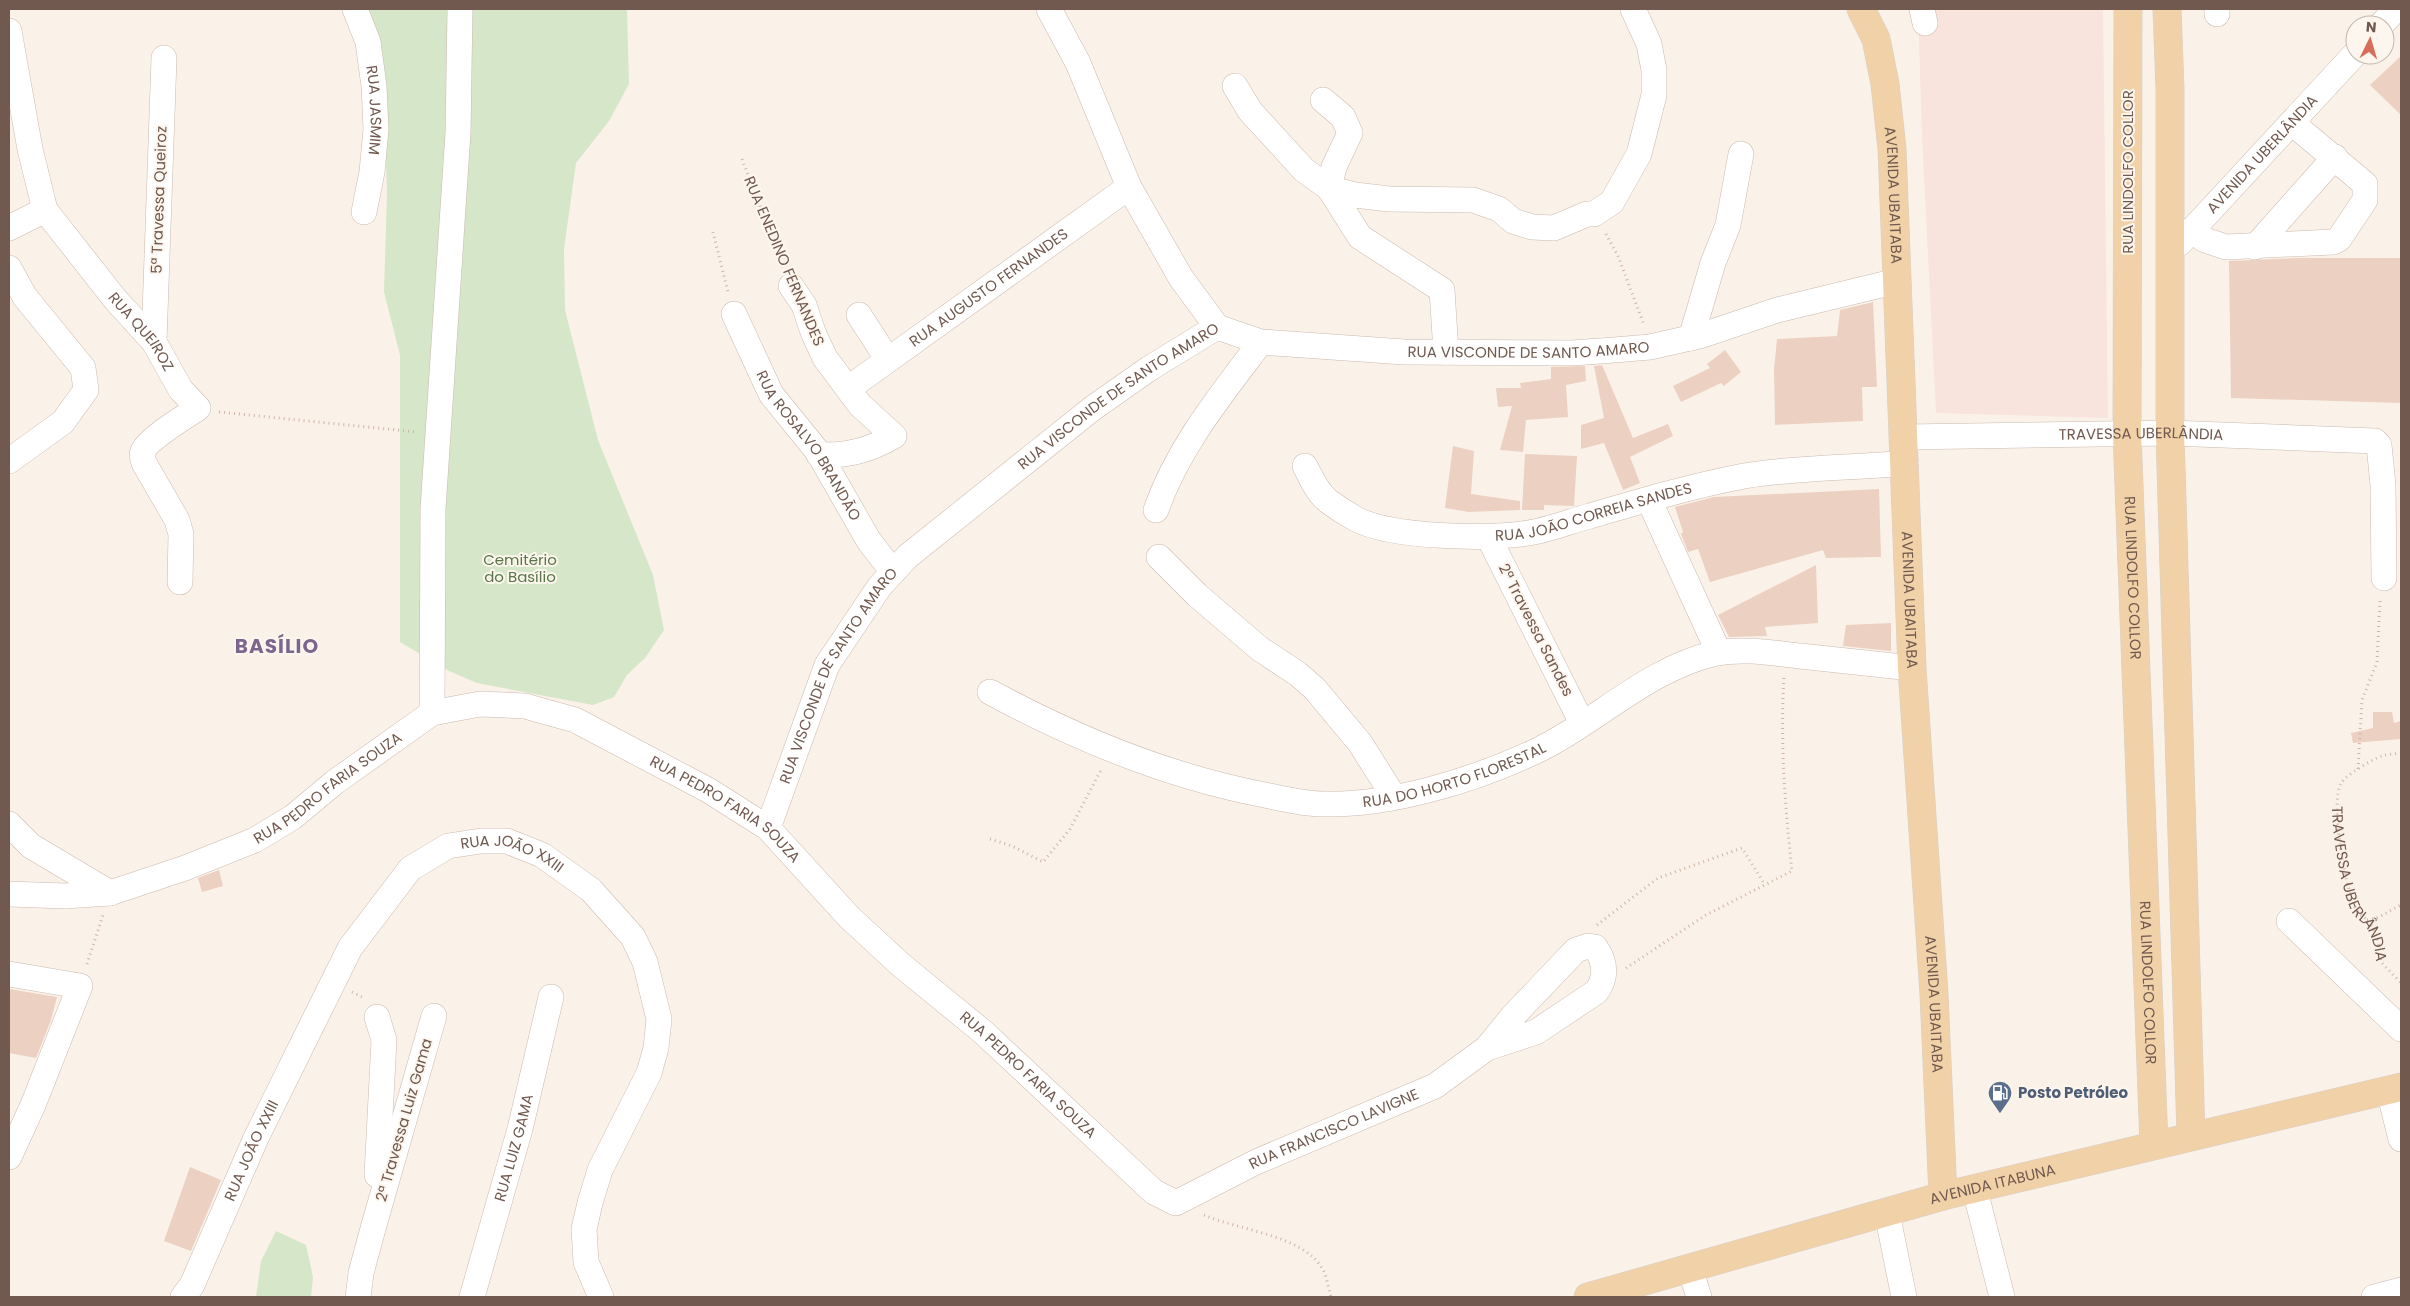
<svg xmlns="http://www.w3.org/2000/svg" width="2410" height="1306" viewBox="0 0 2410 1306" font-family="Poppins,sans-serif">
  <rect width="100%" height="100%" fill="#faf2e8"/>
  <polygon fill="#f9e3dd" points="1918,9 2103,9 2108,418 1936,413 1922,136"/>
  <g fill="#d6e6c8">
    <polygon points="369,9 627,10 629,84 609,121 576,163 564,249 565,310 598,440 653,575 664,630 645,658 627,675 614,697 593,705 477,683 449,671 400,642 400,355 384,292 387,195 384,88"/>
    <polygon points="276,1231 306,1245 313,1277 311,1297 256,1297 261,1261"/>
  </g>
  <g fill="#ecd0c2">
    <polygon points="2401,56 2401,115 2370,85"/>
    <polygon points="2298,258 2401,258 2401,403 2231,398 2229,261"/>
    <polygon points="1873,302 1877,387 1862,387 1863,421 1775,425 1774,369 1777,339 1837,336 1840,310"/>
    <polygon points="1725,350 1741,372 1724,386 1721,383 1681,402 1673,386 1710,368 1707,364"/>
    <polygon points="1602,365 1633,438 1668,424 1673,436 1630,457 1640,483 1623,490 1604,443 1581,449 1581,425 1604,418 1594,366"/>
    <polygon points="1585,366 1586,381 1566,385 1568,417 1526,420 1523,452 1500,450 1512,406 1498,407 1496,388 1521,388 1520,383 1551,379 1551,367"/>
    <polygon points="1453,446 1474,451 1471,494 1520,501 1520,510 1469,512 1445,508"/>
    <polygon points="1525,454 1577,456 1574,506 1544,505 1544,510 1522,510"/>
    <polygon points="1879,489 1881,557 1826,558 1823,550 1710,582 1698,549 1688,552 1681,534 1683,532 1675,507 1714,497"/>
    <polygon points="1816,565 1818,623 1765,627 1767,636 1729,637 1718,615"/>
    <polygon points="1891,623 1891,651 1843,646 1846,625"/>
    <polygon points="2373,712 2392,712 2394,723 2401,721 2401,739 2353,743 2351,733 2373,728"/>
    <polygon points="219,870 223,886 202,892 198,878"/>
    <polygon points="9,989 57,997 51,1020 36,1058 9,1053"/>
    <polygon points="190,1167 221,1180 191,1251 164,1241"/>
  </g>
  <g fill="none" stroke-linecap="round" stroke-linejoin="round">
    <defs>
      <g id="minor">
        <path id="s2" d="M355,9L368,42L374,86L376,129L372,172L364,212"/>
        <polyline points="1049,9 1078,63 1129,187 1181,278 1217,327"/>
        <polyline points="1922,9 1925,23"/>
        <polyline points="2217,14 2217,9"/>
        <polyline points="2381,25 2396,9"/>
        <path id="s3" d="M9,31L30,149L45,210L115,299L154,342L181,390L198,408C185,417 149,438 143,451C141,455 143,459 144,463L177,520L181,534L180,582"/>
        <polyline points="1235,86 1250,111 1304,170 1329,188 1355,195 1389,199 1473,200 1499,209 1513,221 1532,227 1554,228 1587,214 1594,214 1612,202 1639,154 1654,95 1654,70 1649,44 1633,9"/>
        <polyline points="1323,100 1343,117 1350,133 1334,167 1329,188 1360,237 1442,290 1446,352"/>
        <polyline points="9,228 45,210"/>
        <polyline points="2191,230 2205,240 2226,247 2333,242 2339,239 2365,200 2365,184 2292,123"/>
        <path id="s4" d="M2180,243L2355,54"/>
        <polyline points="2255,247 2335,157"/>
        <polyline points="9,268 25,297 83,368 86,390 63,422 9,461"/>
        <path d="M791,286L804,305L813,332L825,358L860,405L894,436C870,450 848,456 819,455"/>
        <path id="s5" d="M734,314L771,394L818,452L869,541L893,572"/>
        <polyline points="859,315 888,360"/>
        <polyline points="1691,338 1713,263 1728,225 1741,154"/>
        <polyline points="154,342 164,58"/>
        <path id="s6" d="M849,388L1129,187"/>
        <path id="s7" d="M1905,437L2170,433L2375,441L2379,445L2383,485L2384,578"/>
        <path id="s8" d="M1305,466C1311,478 1317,492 1328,501C1336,507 1347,514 1356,519C1392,538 1488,539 1528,533C1549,530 1570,521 1590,516C1641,501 1692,486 1744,476C1797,467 1852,468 1906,463"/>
        <polyline points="1649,500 1719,653"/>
        <path d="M1156,510C1178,447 1221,395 1261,342"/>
        <polyline points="1489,538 1582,723"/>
        <polyline points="1159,557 1197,595 1260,649 1298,674 1315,689 1360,743 1394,797"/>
        <path id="s9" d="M990,692C1075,738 1170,777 1265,795C1284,799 1304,804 1323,804C1389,806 1471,781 1532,753C1595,724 1646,669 1716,653C1743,648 1773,653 1800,656C1837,660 1874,664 1912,668"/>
        <polyline points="432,713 433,509 458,133 460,9"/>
        <polyline points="9,824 31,846 110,893"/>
        <path id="s10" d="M768,828L827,665L880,586L908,556L1093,408L1150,368L1217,327L1261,342L1404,352L1572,353L1614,350L1650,347L1703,335L1777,310L1897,281"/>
        <path id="s11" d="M9,894L65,896L110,893L185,868L255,840L293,817L335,782L432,713L480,704L525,706L575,720L708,790L768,828L849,917L901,965L983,1032L1154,1192L1176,1203L1256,1162L1435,1086L1487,1048L1513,1016L1576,950L1588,946L1595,947C1606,962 1607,978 1596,992L1536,1032L1487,1048"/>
        <polyline points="2289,921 2401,1029"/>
        <polyline points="9,974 80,986 33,1105 9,1157"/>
        <polyline points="2389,1091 2401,1139"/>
        <polyline points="377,1175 384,1040 377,1017"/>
        <polyline points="1975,1190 2002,1297"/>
        <polyline points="1887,1213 1904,1297"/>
        <polyline points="1690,1269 1699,1297"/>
        <path id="s12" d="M183,1297L192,1285L256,1138L350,948L410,869L448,846L481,841H507L542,855L591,890L633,937L645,962L659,1019L656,1048L649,1073L600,1170L590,1203L584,1229L586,1262L601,1297"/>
        <polyline points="358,1297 361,1273 374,1225 434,1016"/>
        <path id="s13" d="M472,1297L520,1129L551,997"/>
        <polyline points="2374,1297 2401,1290"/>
      </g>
      <g id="major">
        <path id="s14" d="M1861,9L1876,39L1885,84L1892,149L1912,668L1934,994L1943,1196"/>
        <path id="s15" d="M2128,9L2127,433L2154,1145"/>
        <polyline points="2167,9 2170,89 2170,433 2191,1136"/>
        <path id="s16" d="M1588,1297L1943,1196L2401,1087"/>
      </g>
    </defs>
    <use href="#minor" stroke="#cbb9af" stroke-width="26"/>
    <use href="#major" stroke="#d7d1ce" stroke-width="29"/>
    <g stroke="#d1b4a6" stroke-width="3" stroke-dasharray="1 4" stroke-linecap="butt">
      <polyline points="742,159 783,267"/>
      <polyline points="713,232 728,292"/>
      <polyline points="1606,234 1618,256 1644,325"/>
      <polyline points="219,412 417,432"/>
      <path id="s1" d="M2401,753C2395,754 2388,754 2382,756C2374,758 2346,775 2341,783C2330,803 2345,888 2356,909C2358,914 2363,916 2367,920C2376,931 2381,949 2381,962L2401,983"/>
      <polyline points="2358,769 2362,700 2377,662 2380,601"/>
      <polyline points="990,839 1012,846 1043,862 1070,829 1102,768"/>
      <path d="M2367,920C2381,919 2389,910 2401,905"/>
      <polyline points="1597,925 1658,878 1742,848 1765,885"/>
      <polyline points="87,964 103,915"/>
      <path d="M1626,968L1706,915L1792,871C1785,806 1780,742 1784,676"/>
      <polyline points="352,992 364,998"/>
      <path d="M1204,1215C1238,1230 1302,1235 1322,1268C1327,1276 1328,1288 1331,1297"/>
    </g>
    <use href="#minor" stroke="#fff" stroke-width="25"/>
    <use href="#major" stroke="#f1d1a8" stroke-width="28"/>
  </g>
  <defs>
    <symbol id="fuel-pin" viewBox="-11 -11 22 30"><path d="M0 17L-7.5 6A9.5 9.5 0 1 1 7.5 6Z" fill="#5c6f8a" stroke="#fdf6ee"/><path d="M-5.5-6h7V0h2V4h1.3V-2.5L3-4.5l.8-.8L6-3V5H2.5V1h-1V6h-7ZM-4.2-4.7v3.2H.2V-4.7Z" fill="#fff"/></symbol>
  </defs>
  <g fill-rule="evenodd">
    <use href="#fuel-pin" x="1986" y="1079" width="28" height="38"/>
  </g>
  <g text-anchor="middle" stroke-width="4" stroke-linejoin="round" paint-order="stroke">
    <g font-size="15" fill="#71594f" stroke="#fdf6ee">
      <text dy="5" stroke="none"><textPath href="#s2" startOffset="104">RUA JASMIM</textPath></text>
      <text dy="5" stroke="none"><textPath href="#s4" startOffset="121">AVENIDA UBERLÂNDIA</textPath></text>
      <text transform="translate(2128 172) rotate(-90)" y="5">RUA LINDOLFO COLLOR</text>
      <text dy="5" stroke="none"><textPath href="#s14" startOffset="191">AVENIDA UBAITABA</textPath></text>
      <text transform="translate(159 200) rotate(-88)" y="5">5ª Travessa Queiroz</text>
      <text transform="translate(784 261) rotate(67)" y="5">RUA ENEDINO FERNANDES</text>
      <text dy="5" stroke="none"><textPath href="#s6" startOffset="172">RUA AUGUSTO FERNANDES</textPath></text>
      <text dy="5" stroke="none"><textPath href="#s3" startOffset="338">RUA QUEIROZ</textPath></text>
      <text dy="5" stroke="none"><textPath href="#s10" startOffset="1009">RUA VISCONDE DE SANTO AMARO</textPath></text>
      <text dy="5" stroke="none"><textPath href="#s10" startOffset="574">RUA VISCONDE DE SANTO AMARO</textPath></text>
      <text dy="5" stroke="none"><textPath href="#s7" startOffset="236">TRAVESSA UBERLÂNDIA</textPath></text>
      <text dy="5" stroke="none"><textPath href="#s5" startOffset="152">RUA ROSALVO BRANDÃO</textPath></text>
      <text dy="5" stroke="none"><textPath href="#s8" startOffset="318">RUA JOÃO CORREIA SANDES</textPath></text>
      <text dy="5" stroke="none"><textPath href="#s15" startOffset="569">RUA LINDOLFO COLLOR</textPath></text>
      <text dy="5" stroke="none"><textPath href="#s14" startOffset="596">AVENIDA UBAITABA</textPath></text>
      <text transform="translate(1536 630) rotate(63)" y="5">2ª Travessa Sandes</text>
      <text dy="5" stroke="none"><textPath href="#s10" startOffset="169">RUA VISCONDE DE SANTO AMARO</textPath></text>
      <text dy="5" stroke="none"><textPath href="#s9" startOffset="489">RUA DO HORTO FLORESTAL</textPath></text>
      <text dy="5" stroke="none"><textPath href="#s11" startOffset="345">RUA PEDRO FARIA SOUZA</textPath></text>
      <text dy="5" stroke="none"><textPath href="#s11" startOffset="795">RUA PEDRO FARIA SOUZA</textPath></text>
      <text dy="5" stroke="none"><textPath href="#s12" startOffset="598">RUA JOÃO XXIII</textPath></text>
      <text dy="5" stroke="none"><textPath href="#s1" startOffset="175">TRAVESSA UBERLÂNDIA</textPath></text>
      <text dy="5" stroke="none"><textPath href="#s15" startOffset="974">RUA LINDOLFO COLLOR</textPath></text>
      <text dy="5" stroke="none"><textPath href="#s14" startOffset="1001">AVENIDA UBAITABA</textPath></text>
      <text dy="5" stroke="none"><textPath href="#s11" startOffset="1200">RUA PEDRO FARIA SOUZA</textPath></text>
      <text transform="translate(404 1120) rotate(-74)" y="5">2ª Travessa Luiz Gama</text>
      <text dy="5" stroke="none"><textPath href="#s11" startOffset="1571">RUA FRANCISCO LAVIGNE</textPath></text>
      <text dy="5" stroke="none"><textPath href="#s13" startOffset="155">RUA LUIZ GAMA</textPath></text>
      <text dy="5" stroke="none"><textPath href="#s12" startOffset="162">RUA JOÃO XXIII</textPath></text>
      <text dy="5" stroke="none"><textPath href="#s16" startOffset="420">AVENIDA ITABUNA</textPath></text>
    </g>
    <g font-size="15" fill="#587648" stroke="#fdf6ee">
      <text x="520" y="565">Cemitério<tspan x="520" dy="17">do Basílio</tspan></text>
    </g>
    <g font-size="15" font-weight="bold" fill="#4e5e75" stroke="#fdf6ee" text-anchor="start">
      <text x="2018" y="1098">Posto Petróleo</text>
    </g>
    <g font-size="20" font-weight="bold" letter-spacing="1" fill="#7d668d" stroke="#fdf6ee">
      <text x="277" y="653">BASÍLIO</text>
    </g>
  </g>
  <rect width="2410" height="1306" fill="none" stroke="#71594f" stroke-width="20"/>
  <g transform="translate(2370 40) rotate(5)"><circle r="24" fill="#fdf6ee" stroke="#c5b7ae"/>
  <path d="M0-4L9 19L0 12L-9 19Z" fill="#d66e5b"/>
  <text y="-8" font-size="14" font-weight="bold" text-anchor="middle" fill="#71594f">N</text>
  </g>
</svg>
